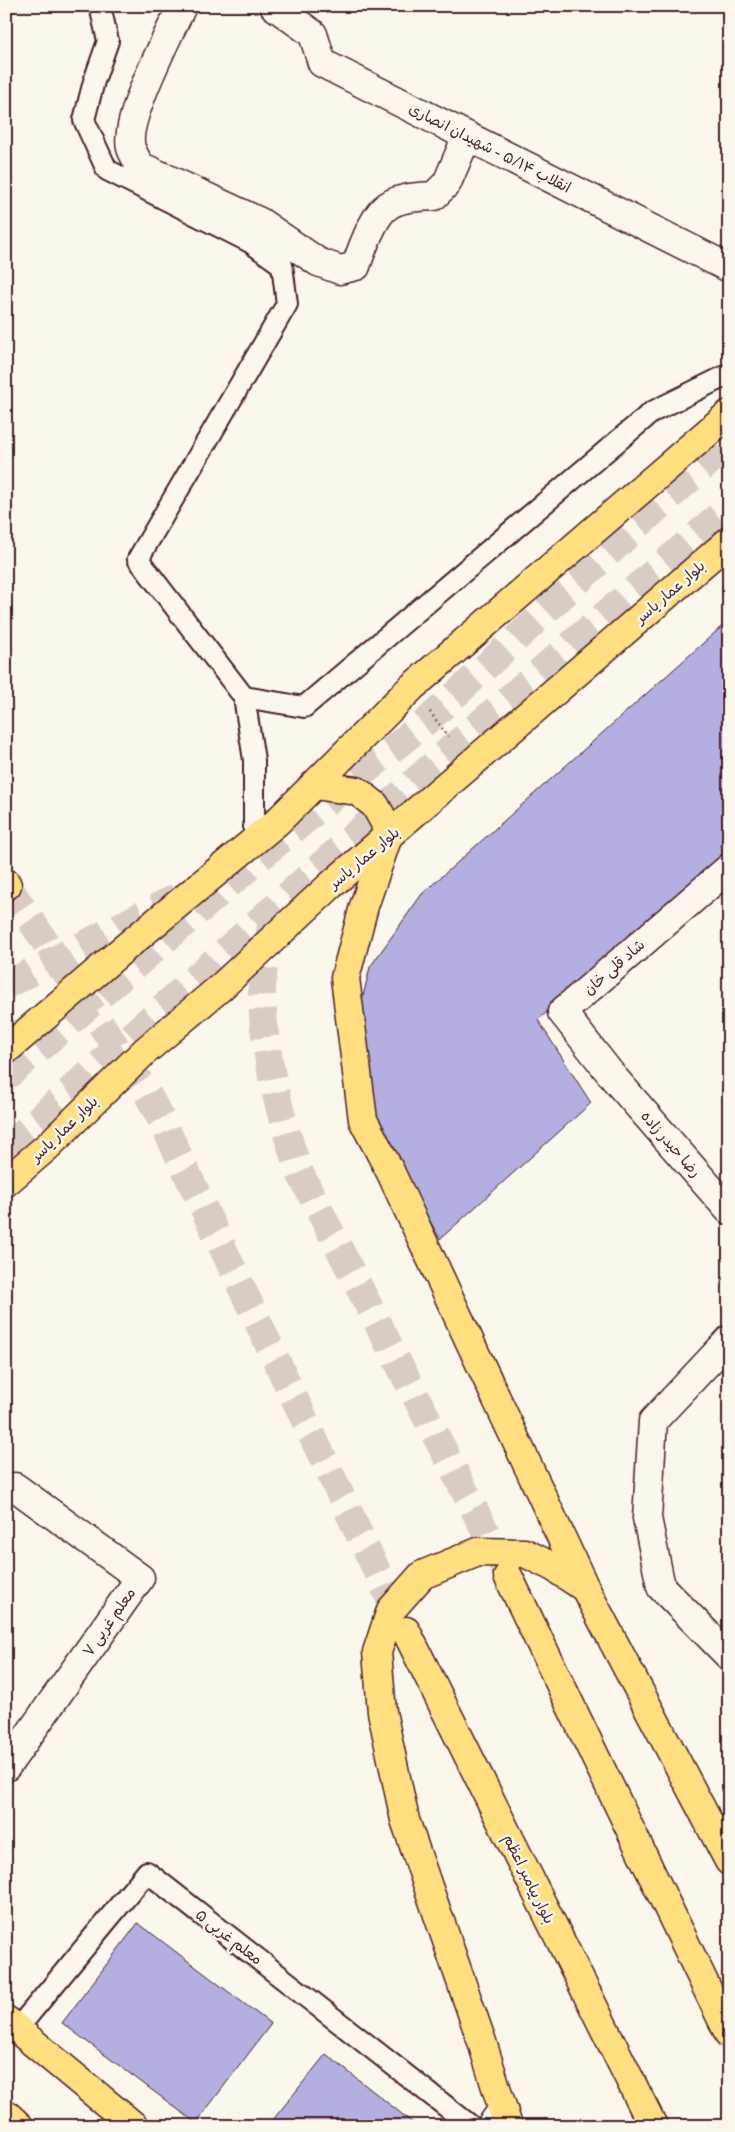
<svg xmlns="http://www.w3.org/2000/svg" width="735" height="2132" viewBox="0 0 735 2132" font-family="'Patrick Hand','Playpen Sans Arabic',sans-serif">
  <rect width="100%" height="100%" fill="#fbf7ec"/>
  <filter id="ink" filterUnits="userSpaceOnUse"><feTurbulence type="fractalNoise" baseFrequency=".02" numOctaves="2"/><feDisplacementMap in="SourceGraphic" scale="10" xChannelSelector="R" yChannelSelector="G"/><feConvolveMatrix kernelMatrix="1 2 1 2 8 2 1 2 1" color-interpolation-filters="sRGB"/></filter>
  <g filter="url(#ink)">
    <g fill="#b3afe0" stroke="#4a1f2b">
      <polygon points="729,620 729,848 538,1020 591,1103 440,1239 368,1111 355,1030 370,967 422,894"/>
      <polygon points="138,1923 271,2024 196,2123 62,2023"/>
      <polygon points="326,2054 417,2126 268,2126"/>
    </g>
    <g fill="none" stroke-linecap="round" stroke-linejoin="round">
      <g stroke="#d8ccc5" stroke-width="28" stroke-dasharray="28 14" stroke-linecap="butt">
        <polyline points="7,885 147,1093 163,1123 404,1628"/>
        <path d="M271,926C268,946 263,967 262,987C262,1051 279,1112 299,1171L507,1573"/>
        <polyline points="6,985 177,897"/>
        <polyline points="6,1077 283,838 427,721 667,499 729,444"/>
        <polyline points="6,1148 453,747 729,507"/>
      </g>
      <defs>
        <g id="service">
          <polyline points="100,6 108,41 94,81 84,120 107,170 250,242 282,265 287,304 138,559 244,697 254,760 254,840"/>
          <polyline points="244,697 304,707 652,412 729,374"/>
          <polyline points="18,2028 147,1872 471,2126"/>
        </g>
        <g id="minor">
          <path d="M182,6C169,34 123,121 131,148C133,154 137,160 140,166L260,222L318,262L340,270L356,266C361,251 373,219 384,209C396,197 418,197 434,196L447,183L467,136"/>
          <polyline points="274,6 313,34 322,63 729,268"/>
          <polyline points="729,868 562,1012 614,1078 729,1210"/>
          <polyline points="729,1340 653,1421 647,1518 661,1587 729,1656"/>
          <polyline points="6,1767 140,1578 15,1487"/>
          <polyline points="491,2126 503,2109"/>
        </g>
        <g id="primary">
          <polyline points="314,785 357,791 375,805 385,823 387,839 364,906 345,978 363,1120 390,1171 585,1588 729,1861"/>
          <polyline points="6,883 7,885"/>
          <polyline points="6,1050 121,951 277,822 412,687 729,414"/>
          <polyline points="6,1182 48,1146 145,1051 221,987 331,885 729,541"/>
          <polyline points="508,1576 729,2034"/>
          <polyline points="406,1631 653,2126"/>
          <polyline points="6,2020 134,2126"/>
          <polyline points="6,2114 19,2126"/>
          <polyline points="508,2126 482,2042 405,1820 382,1712 377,1652 391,1610 422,1575 478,1552 525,1553 555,1568 585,1588"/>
        </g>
      </defs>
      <use href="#service" stroke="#4a1f2b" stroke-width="24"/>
      <use href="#minor" stroke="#4a1f2b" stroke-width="31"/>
      <use href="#primary" stroke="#4a1f2b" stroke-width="31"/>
      <polyline stroke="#4a1f2b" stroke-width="3" stroke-dasharray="1 4" stroke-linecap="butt" points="430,712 450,739"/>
      <use href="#service" stroke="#fbf7ec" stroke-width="20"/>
      <use href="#minor" stroke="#fbf7ec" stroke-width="28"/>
      <use href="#primary" stroke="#ffdf80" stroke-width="28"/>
    </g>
  </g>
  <g text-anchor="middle" stroke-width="5" stroke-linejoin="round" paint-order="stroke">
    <g font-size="15" fill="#4a1f2b" stroke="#fbf7ec">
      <text transform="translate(490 148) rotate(27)" y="5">انقلاب ۵/۱۴ - شهیدان انصاری</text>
      <text transform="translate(670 592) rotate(-41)" y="5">بلوار عمار یاسر</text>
      <text transform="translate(364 858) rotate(-40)" y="5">بلوار عمار یاسر</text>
      <text transform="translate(614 967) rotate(-41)" y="5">شاد قلی خان</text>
      <text transform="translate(64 1129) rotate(-44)" y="5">بلوار عمار یاسر</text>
      <text transform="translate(671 1144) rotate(49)" y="5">رضا حیدر زاده</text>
      <text transform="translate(109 1622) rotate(-55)" y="5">معلم غربی ۷</text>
      <text transform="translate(529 1879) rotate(64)" y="5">بلوار پیامبر اعظم</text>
      <text transform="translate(229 1937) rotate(38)" y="5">معلم غربی ۵</text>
    </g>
  </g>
  <rect width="735" height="2132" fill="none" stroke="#fbf7ec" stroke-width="25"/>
  <rect x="12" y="12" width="710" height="2107" fill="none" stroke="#4a1f2b" stroke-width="2" filter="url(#ink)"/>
</svg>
